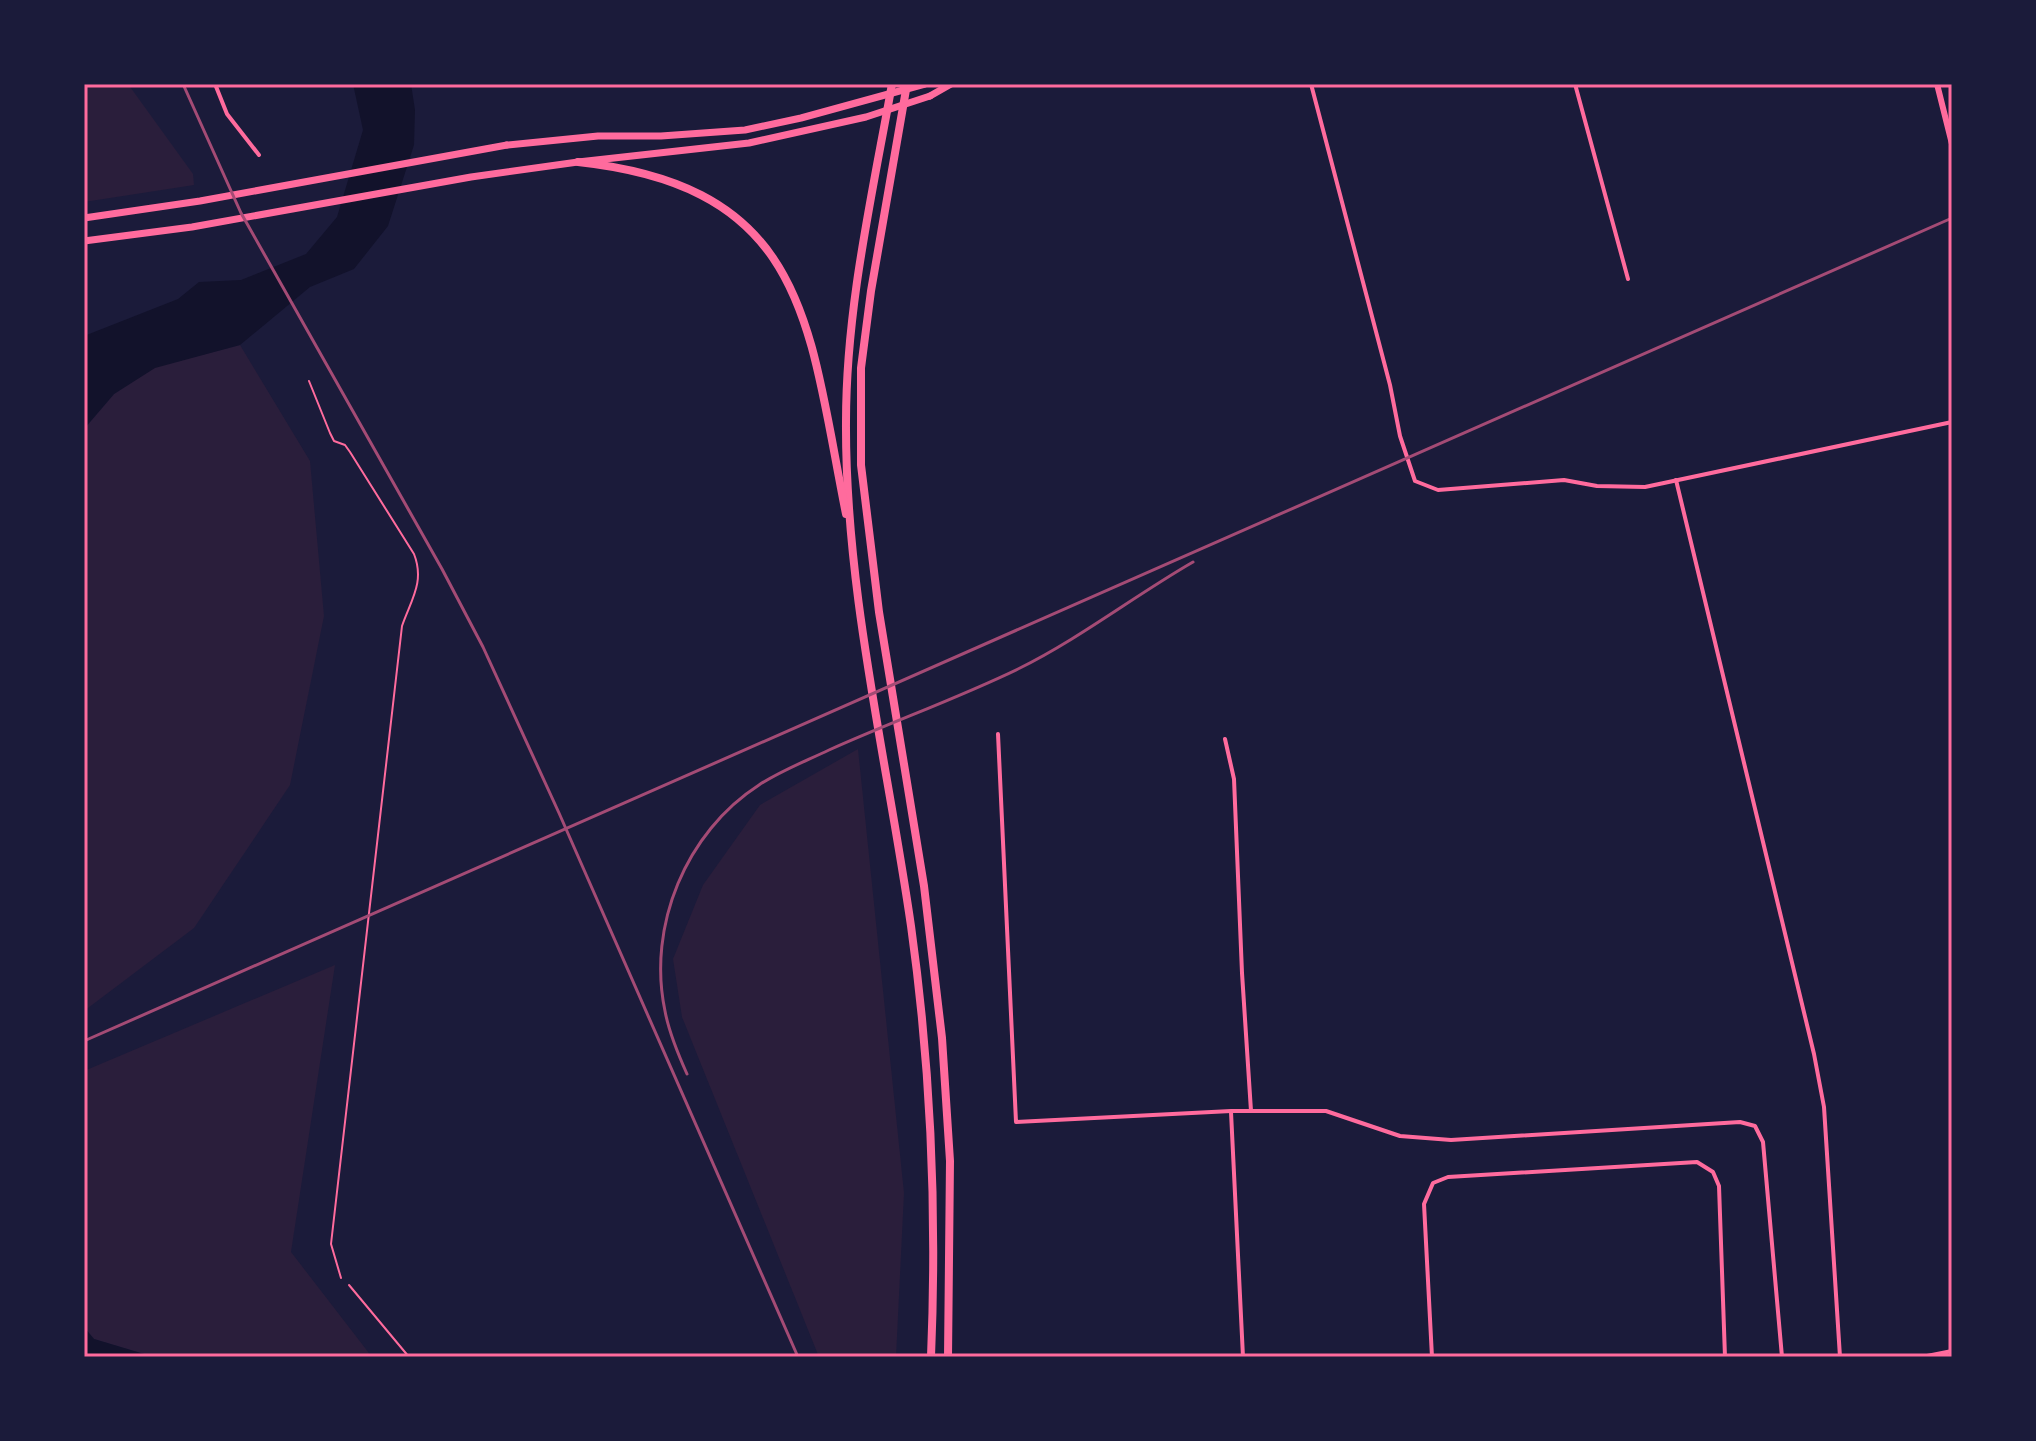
<svg xmlns="http://www.w3.org/2000/svg" width="2036" height="1441" viewBox="0 0 2036 1441" font-family="Spectral,serif">
  <rect width="100%" height="100%" fill="#1b1b3a"/>
  <g fill="#2a1e3b">
    <polygon points="84,84 128,84 193,174 194,185 84,202"/>
    <polygon points="240,345 310,461 324,616 290,785 194,928 84,1011 84,429 114,394 155,367"/>
    <polygon points="858,749 904,1193 896,1357 819,1357 682,1017 673,959 703,885 760,805"/>
    <polygon points="335,965 291,1252 372,1357 154,1357 94,1339 84,1327 84,1071"/>
  </g>
  <g fill="#12122b">
    <polygon points="353,84 411,84 415,110 414,145 388,226 354,269 310,287 240,345 155,368 114,394 84,429 84,336 178,299 199,282 241,280 306,254 337,217 363,130"/>
    <polygon points="84,1327 94,1339 154,1357 84,1357"/>
  </g>
  <g fill="none" stroke-linecap="round" stroke-linejoin="round">
    <path stroke="#ff6b9d" stroke-width="2" d="M309,381L330,433L334,441L345,445L350,452L414,554C425,582 411,600 402,626L331,1244L341,1278"/>
    <polyline stroke="#ff6b9d" stroke-width="2" points="349,1285 409,1357"/>
    <g stroke="#ff6b9d" stroke-width="4">
      <polyline points="215,84 227,114 259,155"/>
      <polyline points="1311,84 1390,385 1400,436 1415,481 1438,490 1564,480 1597,486 1645,487 1952,422"/>
      <polyline points="1575,84 1628,279"/>
      <polyline points="1676,480 1814,1054 1824,1107 1840,1357"/>
      <polyline points="998,734 1016,1122 1231,1111 1326,1111 1400,1136 1451,1140 1740,1122 1755,1126 1763,1142 1782,1357"/>
      <polyline points="1225,739 1234,779 1242,973 1251,1111"/>
      <polyline points="1231,1112 1243,1357"/>
      <polyline points="1432,1357 1424,1204 1433,1183 1448,1177 1697,1162 1713,1172 1719,1186 1725,1357"/>
      <polyline points="1922,1357 1952,1351"/>
    </g>
    <polyline stroke="#ff6b9d" stroke-width="6" points="1937,84 1952,144"/>
    <g stroke="#ff6b9d" stroke-width="7">
      <polyline points="930,96 951,84"/>
      <polyline points="507,145 598,136 661,136 745,130 801,118 925,84"/>
    </g>
    <g stroke="#ff6b9d" stroke-width="7">
      <polyline points="84,218 200,201 507,145"/>
      <polyline points="84,241 192,227 471,177 578,162 749,143 866,117 930,96"/>
    </g>
    <g stroke="#ff6b9d" stroke-width="8">
      <path d="M892,84C872,196 846,308 846,422C845,590 887,760 911,926C931,1069 937,1213 931,1357"/>
      <polyline points="907,84 871,291 861,368 861,465 879,612 924,886 942,1038 950,1161 948,1357"/>
      <path d="M578,162C809,187 808,325 846,514"/>
    </g>
    <g stroke="#a44b75" stroke-width="3">
      <polyline points="183,84 241,213 442,569 483,647 559,813 798,1357"/>
      <polyline points="84,1041 1952,218"/>
      <path d="M687,1074C678,1054 669,1033 665,1011C647,926 686,832 759,785C780,771 806,761 829,750C891,722 956,699 1018,669C1079,639 1134,596 1193,562"/>
    </g>
  </g>
  <rect width="2036" height="1441" fill="none" stroke="#1b1b3a" stroke-width="172"/>
  <rect x="86" y="86" width="1864" height="1269" fill="none" stroke="#ff6b9d" stroke-width="3"/>
</svg>
